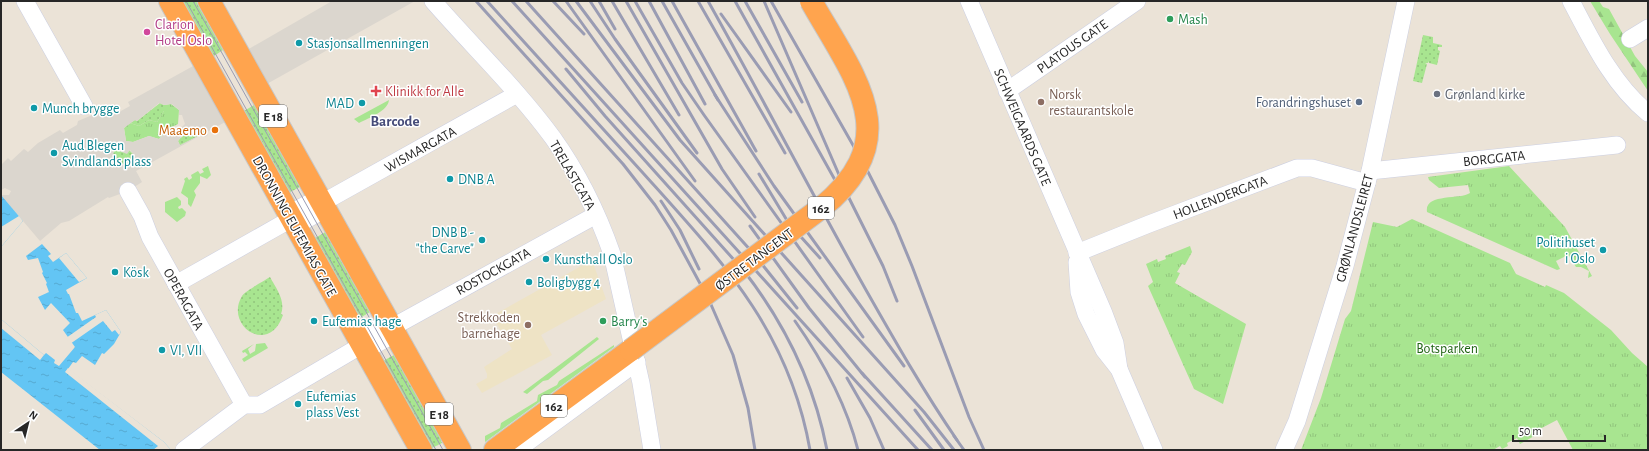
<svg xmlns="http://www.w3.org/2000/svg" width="1649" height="451" viewBox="0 0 1649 451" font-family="'Alegreya Sans',sans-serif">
  <defs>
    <pattern id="grass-dots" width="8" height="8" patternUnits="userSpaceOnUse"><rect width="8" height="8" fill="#a8e590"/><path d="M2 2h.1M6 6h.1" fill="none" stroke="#91c47c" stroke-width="1.8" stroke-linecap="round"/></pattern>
    <pattern id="forest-firs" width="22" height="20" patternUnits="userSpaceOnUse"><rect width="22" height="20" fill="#a8e590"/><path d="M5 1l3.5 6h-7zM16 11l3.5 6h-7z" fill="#91c47c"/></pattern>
    <pattern id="park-tufts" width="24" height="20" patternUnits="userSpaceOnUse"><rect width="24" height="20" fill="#a8e590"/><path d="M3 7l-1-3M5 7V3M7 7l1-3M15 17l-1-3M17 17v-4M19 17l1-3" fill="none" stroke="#91c47c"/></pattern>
    <pattern id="water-ripples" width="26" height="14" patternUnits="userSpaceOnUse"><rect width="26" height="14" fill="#63c5f4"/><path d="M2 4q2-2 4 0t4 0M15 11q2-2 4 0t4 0" fill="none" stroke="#56a9d1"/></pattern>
  </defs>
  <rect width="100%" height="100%" fill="#ebe3d7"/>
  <polygon fill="#eee3c5" points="592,260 606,299 541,335 552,355 482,393 476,384 487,378 487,374 484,367 512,349 492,316"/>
  <g fill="url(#grass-dots)">
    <polygon points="183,1 196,1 223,50 214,56"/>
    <polygon points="1423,35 1433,37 1433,43 1442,45 1442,47 1438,47 1438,50 1440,51 1437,65 1429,63 1429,61 1428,63 1425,63 1427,64 1422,83 1413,81"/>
    <polygon points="160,103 164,105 164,111 157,122 149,120 139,126 130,123 135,120 137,121"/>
    <polygon points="254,105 304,183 299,185 300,187 290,192 244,111"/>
    <path d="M202,130L207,131L180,146L178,141C184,133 193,132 202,130Z"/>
    <polygon points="114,149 129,150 134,155 131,164 116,165 112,161"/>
    <polygon points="329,230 373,308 369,310 370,312 360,318 315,238"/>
    <path d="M270,277C276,288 286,301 281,314L283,315C269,356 224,326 242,296C245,291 264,281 270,277Z"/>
    <polygon points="399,354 446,438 441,441 442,443 432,448 383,361 394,355 395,357"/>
  </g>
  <polygon fill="url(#forest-firs)" points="1590,1 1599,1 1603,7 1609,9 1635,56 1648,72 1648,91 1610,34"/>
  <g fill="url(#park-tufts)">
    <polygon points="171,104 179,110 178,124 168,129 159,139 149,136 133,142 126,141 124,128 130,123 139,126 149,120 157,122 164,111 164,105"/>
    <path d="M1509,166L1565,227L1592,276L1588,278L1589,271L1581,267H1576L1568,255L1556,261L1560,269L1557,270L1427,212C1424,193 1460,200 1470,193L1468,185L1439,188L1429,180L1428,177Z"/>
    <polygon points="1412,219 1510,263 1516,274 1545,287 1546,285 1564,293 1611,330 1632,353 1648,367 1648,450 1573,450 1557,420 1536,431 1538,434 1520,444 1517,438 1507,443 1508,446 1502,449 1500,446 1493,450 1301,450 1321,398 1345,319 1351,311 1373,222 1397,227"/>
    <polygon points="1190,246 1192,252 1185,265 1182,264 1177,272 1180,273 1175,283 1246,324 1223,404 1194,389 1148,286 1153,282 1146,264 1157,259 1158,262 1166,259 1165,256"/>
  </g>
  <g fill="#a8e590">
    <path d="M389,100C388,111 369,118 359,123L354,119Z"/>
    <polygon points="208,166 211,175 207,179 200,176 200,183 194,191 196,195 191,207 188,204 188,198 181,193 185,181 184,179 187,177 189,180 192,178 191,175 198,171 200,174 204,172 202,169"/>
    <polygon points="177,197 181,201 181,205 178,207 179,209 182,208 186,212 185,216 177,222 165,212 165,202"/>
    <polygon points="597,337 599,339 548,380 543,381 527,394 523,392"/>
    <polygon points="265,343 268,348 244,362 242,359 248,355 245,352 243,353 242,351 254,344 248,349 250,354 255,351 256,344"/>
    <polygon points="614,345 614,347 485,442 485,436 500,428 501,423 537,401 538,395 557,385 559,381"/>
  </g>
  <g fill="#dbd6ce" fill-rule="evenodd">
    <polygon points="332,1 415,1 265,85 247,50"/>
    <path d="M195,65L227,121L207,132L208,135L205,137L203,134L136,171L142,182L128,191L109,198L108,197L69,221L61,223L40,241L1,195H9L11,191L5,188L1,190V165L8,158L11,161L24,149L28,152L38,143L60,130L63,133L77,125L78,121L90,116L101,111L110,117L130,106L128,102ZM159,103L164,105L172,104L179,110V115H182L185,124L177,132L163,135L159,139L149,136L133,142L126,141L124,128L135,120L137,121ZM202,130L206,132L180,145L178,141L181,137L189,133ZM114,149L127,154L130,150L134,155L131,164H116L112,161Z"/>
  </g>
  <g fill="url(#water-ripples)">
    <polygon points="1,195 23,221 1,247"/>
    <polygon points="42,244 51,254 48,256 53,262 66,253 87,278 66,290 68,294 69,294 76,313 78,313 82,321 106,310 121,332 114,344 104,354 102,353 95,365 82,356 76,363 73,362 68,369 164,442 171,450 100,450 1,372 1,319 44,355 46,353 55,360 54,363 59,366 75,347 63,330 70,323 51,303 45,310 38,297 49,292 46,284 47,283 42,273 43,272 38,258 28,260 26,256"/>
  </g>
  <g fill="#ebe3d7">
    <polygon points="19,216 23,221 1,247 1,227"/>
    <polygon points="66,253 87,278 79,282 59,258"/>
    <polygon points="106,310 121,332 119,335 115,330 112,332 103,321 70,344 66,338 96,317 95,315"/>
    <polygon points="1,319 44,355 40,360 1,328"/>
    <polygon points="68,368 164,442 171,450 153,450 158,446 65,372"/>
  </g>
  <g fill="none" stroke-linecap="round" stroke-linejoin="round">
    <defs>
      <g id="minor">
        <polyline points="25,1 84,106"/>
        <path d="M433,1C473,47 517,89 553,138C578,173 598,214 612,254L641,383L652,450"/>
        <polyline points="969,1 1103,311 1115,343 1119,369"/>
        <path d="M1571,1C1592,41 1613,85 1648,113"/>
        <polyline points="1630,39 1648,28"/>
        <polyline points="1007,91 1137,1"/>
        <polyline points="1370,171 1617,145"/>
        <polyline points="128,191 142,216 150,237 244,405"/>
        <polyline points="291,219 300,223 320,212 322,203"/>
        <polyline points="1077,253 1149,224 1297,168 1312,168 1367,183"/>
        <polyline points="1077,262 1079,292 1086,314 1104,350 1119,369 1154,450"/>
        <polyline points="176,284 291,219 294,211 313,201 322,203 517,94"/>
        <path d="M362,345L364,336C375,329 378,325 391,328L596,215"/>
        <polyline points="184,450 244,405 260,405 362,345 371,347 389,337 391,328"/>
        <polyline points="517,450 637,362"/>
        <polyline points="1284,450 1297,421 1345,266 1370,171 1406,1"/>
      </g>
      <g id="highway">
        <polyline points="170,1 421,450"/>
        <polyline points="209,1 460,450"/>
        <polyline points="495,450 631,350"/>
      </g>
    </defs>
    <use href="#minor" stroke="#cccfe1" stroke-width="18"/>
    <use href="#highway" stroke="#c7c7c7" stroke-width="24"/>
    <use href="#minor" stroke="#fff" stroke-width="17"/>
    <use href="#highway" stroke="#ffa44e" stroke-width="22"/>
    <g stroke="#9a9cb3" stroke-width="1">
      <polyline points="186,1 436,450"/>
      <polyline points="193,1 443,450"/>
    </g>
    <g stroke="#9a9cb3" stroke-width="3">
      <polyline points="476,1 623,164 655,205 671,230 709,300 733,355 748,408 755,450"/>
      <path d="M487,1C539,59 591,116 643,173C721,260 789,330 810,450"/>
      <polyline points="512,1 918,450"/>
      <polyline points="526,1 753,253 797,308"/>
      <polyline points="553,1 584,34"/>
      <polyline points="566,1 695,181"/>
      <polyline points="576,1 680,140 924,412 954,450"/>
      <polyline points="590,1 615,39 697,153"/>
      <polyline points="599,1 615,29"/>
      <polyline points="612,1 679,115"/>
      <polyline points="626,1 722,169 755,217"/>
      <polyline points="635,1 682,83 704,115 863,337"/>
      <polyline points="649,1 705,104"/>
      <polyline points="662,1 718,100"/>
      <polyline points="672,1 756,151"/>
      <polyline points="698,1 785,153"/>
      <path d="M708,1C762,97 812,194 866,290C895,341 924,392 957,440"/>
      <polyline points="735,1 835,180"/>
      <polyline points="745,1 802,102"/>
      <polyline points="764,1 849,198 883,266 897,301"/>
      <polyline points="771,1 866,168 895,225 912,266 969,417 984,450"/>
      <polyline points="721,14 791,112"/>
      <path d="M566,69L605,116L744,271C786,325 814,383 827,450"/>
      <polyline points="715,95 774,186 904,366"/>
      <polyline points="759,174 794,232"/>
      <polyline points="661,201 680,230 699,269"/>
      <polyline points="750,226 809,308 865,377"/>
      <polyline points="792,227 820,258"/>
      <path d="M795,321C823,361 846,403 858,450"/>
      <polyline points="862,373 932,450"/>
      <polyline points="847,378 870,418 884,450"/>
      <polyline points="915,410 944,450"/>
      <polyline points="954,436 964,450"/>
    </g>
    <defs>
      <path id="highway-bridge" d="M631,350L821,208C908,138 854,77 811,1"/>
    </defs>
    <use href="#highway-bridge" stroke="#c7c7c7" stroke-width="24" stroke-linecap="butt"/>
    <use href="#highway-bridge" stroke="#ffa44e" stroke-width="22"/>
  </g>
  <g fill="#2e9e5b" stroke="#fff" stroke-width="1.5">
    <circle cx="1170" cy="19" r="4"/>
    <circle cx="603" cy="321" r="4"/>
  </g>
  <circle fill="#d1479c" stroke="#fff" stroke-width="1.5" cx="147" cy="32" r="4"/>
  <g fill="#0f9aa8" stroke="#fff" stroke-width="1.5">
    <circle cx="299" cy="43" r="4"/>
    <circle cx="362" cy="103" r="4"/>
    <circle cx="34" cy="108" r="4"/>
    <circle cx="54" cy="153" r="4"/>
    <circle cx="450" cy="179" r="4"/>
    <circle cx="482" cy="240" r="4"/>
    <circle cx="1603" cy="250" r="4"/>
    <circle cx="546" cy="259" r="4"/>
    <circle cx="115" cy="272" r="4"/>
    <circle cx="529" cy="282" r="4"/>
    <circle cx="314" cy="321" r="4"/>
    <circle cx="162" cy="350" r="4"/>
    <circle cx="298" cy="404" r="4"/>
  </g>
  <path fill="#e0444e" stroke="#fff" stroke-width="1.5" d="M374 85h4v4h4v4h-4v4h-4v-4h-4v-4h4z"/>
  <circle fill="#6b7280" stroke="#fff" stroke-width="1.5" cx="1437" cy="94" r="4"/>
  <g fill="#8d6e63" stroke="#fff" stroke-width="1.5">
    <circle cx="1041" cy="102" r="4"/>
    <circle cx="528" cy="325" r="4"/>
  </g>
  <circle fill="#5c6f8a" stroke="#fff" stroke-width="1.5" cx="1359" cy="102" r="4"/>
  <circle fill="#e8710a" stroke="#fff" stroke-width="1.5" cx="215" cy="130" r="4"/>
  <g text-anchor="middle" stroke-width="3" stroke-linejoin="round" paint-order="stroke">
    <g fill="#fff" stroke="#686868" stroke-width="1">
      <rect x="259" y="105" width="28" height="22" rx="3"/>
      <rect x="808" y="197" width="26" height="22" rx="3"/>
      <rect x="541" y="395" width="26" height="22" rx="3"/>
      <rect x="425" y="403" width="28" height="22" rx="3"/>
    </g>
    <g font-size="13" font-weight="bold" fill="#272727">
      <text x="273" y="121">E 18</text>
      <text x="821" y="213">162</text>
      <text x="554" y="411">162</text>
      <text x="439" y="419">E 18</text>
    </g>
    <g font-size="14" fill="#27864d" stroke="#fff" text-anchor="start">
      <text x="1178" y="24">Mash</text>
      <text x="611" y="326">Barry's</text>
    </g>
    <g font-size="14" fill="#b23c85" stroke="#fff" text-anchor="start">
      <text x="155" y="29">Clarion<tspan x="155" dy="16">Hotel Oslo</tspan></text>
    </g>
    <g font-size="14" fill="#0d838f" stroke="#fff" text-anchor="start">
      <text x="307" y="48">Stasjonsallmenningen</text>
      <text x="354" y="108" text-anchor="end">MAD</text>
      <text x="42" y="113">Munch brygge</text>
      <text x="62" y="150">Aud Blegen<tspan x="62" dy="16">Svindlands plass</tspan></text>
      <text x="458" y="184">DNB A</text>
      <text x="474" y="237" text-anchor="end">DNB B -<tspan x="474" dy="16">"the Carve"</tspan></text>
      <text x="1595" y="247" text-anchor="end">Politihuset<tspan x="1595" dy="16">i Oslo</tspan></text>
      <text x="554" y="264">Kunsthall Oslo</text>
      <text x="123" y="277">Kösk</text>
      <text x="537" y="287">Boligbygg 4</text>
      <text x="322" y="326">Eufemias hage</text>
      <text x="170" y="355">VI, VII</text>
      <text x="306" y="401">Eufemias<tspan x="306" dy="16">plass Vest</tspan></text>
    </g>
    <g font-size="14" fill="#272727" stroke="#fff">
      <text transform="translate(1072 46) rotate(-35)" y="5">PLATOUS GATE</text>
      <text transform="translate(1023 127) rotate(67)" y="5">SCHWEIGAARDS GATE</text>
      <text transform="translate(420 149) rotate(-29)" y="5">WISMARGATA</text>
      <text transform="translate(1494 158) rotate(-6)" y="5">BORGGATA</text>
      <text transform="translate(573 175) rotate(60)" y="5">TRELASTGATA</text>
      <text transform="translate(1220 197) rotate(-21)" y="5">HOLLENDERGATA</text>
      <text transform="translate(295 226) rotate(61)" y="5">DRONNING EUFEMIAS GATE</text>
      <text transform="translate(1354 228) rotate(-75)" y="5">GRØNLANDSLEIRET</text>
      <text transform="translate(754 259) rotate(-37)" y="5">ØSTRE TANGENT</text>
      <text transform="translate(493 271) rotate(-29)" y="5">ROSTOCKGATA</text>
      <text transform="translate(184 299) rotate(61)" y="5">OPERAGATA</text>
    </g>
    <g font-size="14" fill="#be3a42" stroke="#fff" text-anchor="start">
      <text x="385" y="96">Klinikk for Alle</text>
    </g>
    <g font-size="14" fill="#785e54" stroke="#fff" text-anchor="start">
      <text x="1049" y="99">Norsk<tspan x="1049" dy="16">restaurantskole</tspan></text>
      <text x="520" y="322" text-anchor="end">Strekkoden<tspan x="520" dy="16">barnehage</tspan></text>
    </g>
    <g font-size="14" fill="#5b616d" stroke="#fff" text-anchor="start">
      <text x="1445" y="99">Grønland kirke</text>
    </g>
    <g font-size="14" fill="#4e5e75" stroke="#fff" text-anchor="end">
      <text x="1351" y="107">Forandringshuset</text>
    </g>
    <g font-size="14" fill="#c56008" stroke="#fff" text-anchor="end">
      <text x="207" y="135">Maaemo</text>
    </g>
    <g font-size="14" fill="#226515" stroke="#fff">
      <text x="1447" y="353">Botsparken</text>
    </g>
    <g font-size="15" font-weight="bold" fill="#464c79" stroke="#fff">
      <text x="395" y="126">Barcode</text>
    </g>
  </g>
  <rect width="1649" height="451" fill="none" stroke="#272727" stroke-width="4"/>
  <g transform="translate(28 423) rotate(35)" stroke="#ffffff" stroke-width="3" paint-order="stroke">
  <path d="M0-3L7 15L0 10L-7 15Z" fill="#272727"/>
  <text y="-6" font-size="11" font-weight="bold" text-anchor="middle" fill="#272727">N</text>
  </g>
  <path d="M1513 435v6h92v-6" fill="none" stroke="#272727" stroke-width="2"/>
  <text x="1519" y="435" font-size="12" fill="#272727" stroke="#ffffff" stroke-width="3" paint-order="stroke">50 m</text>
</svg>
